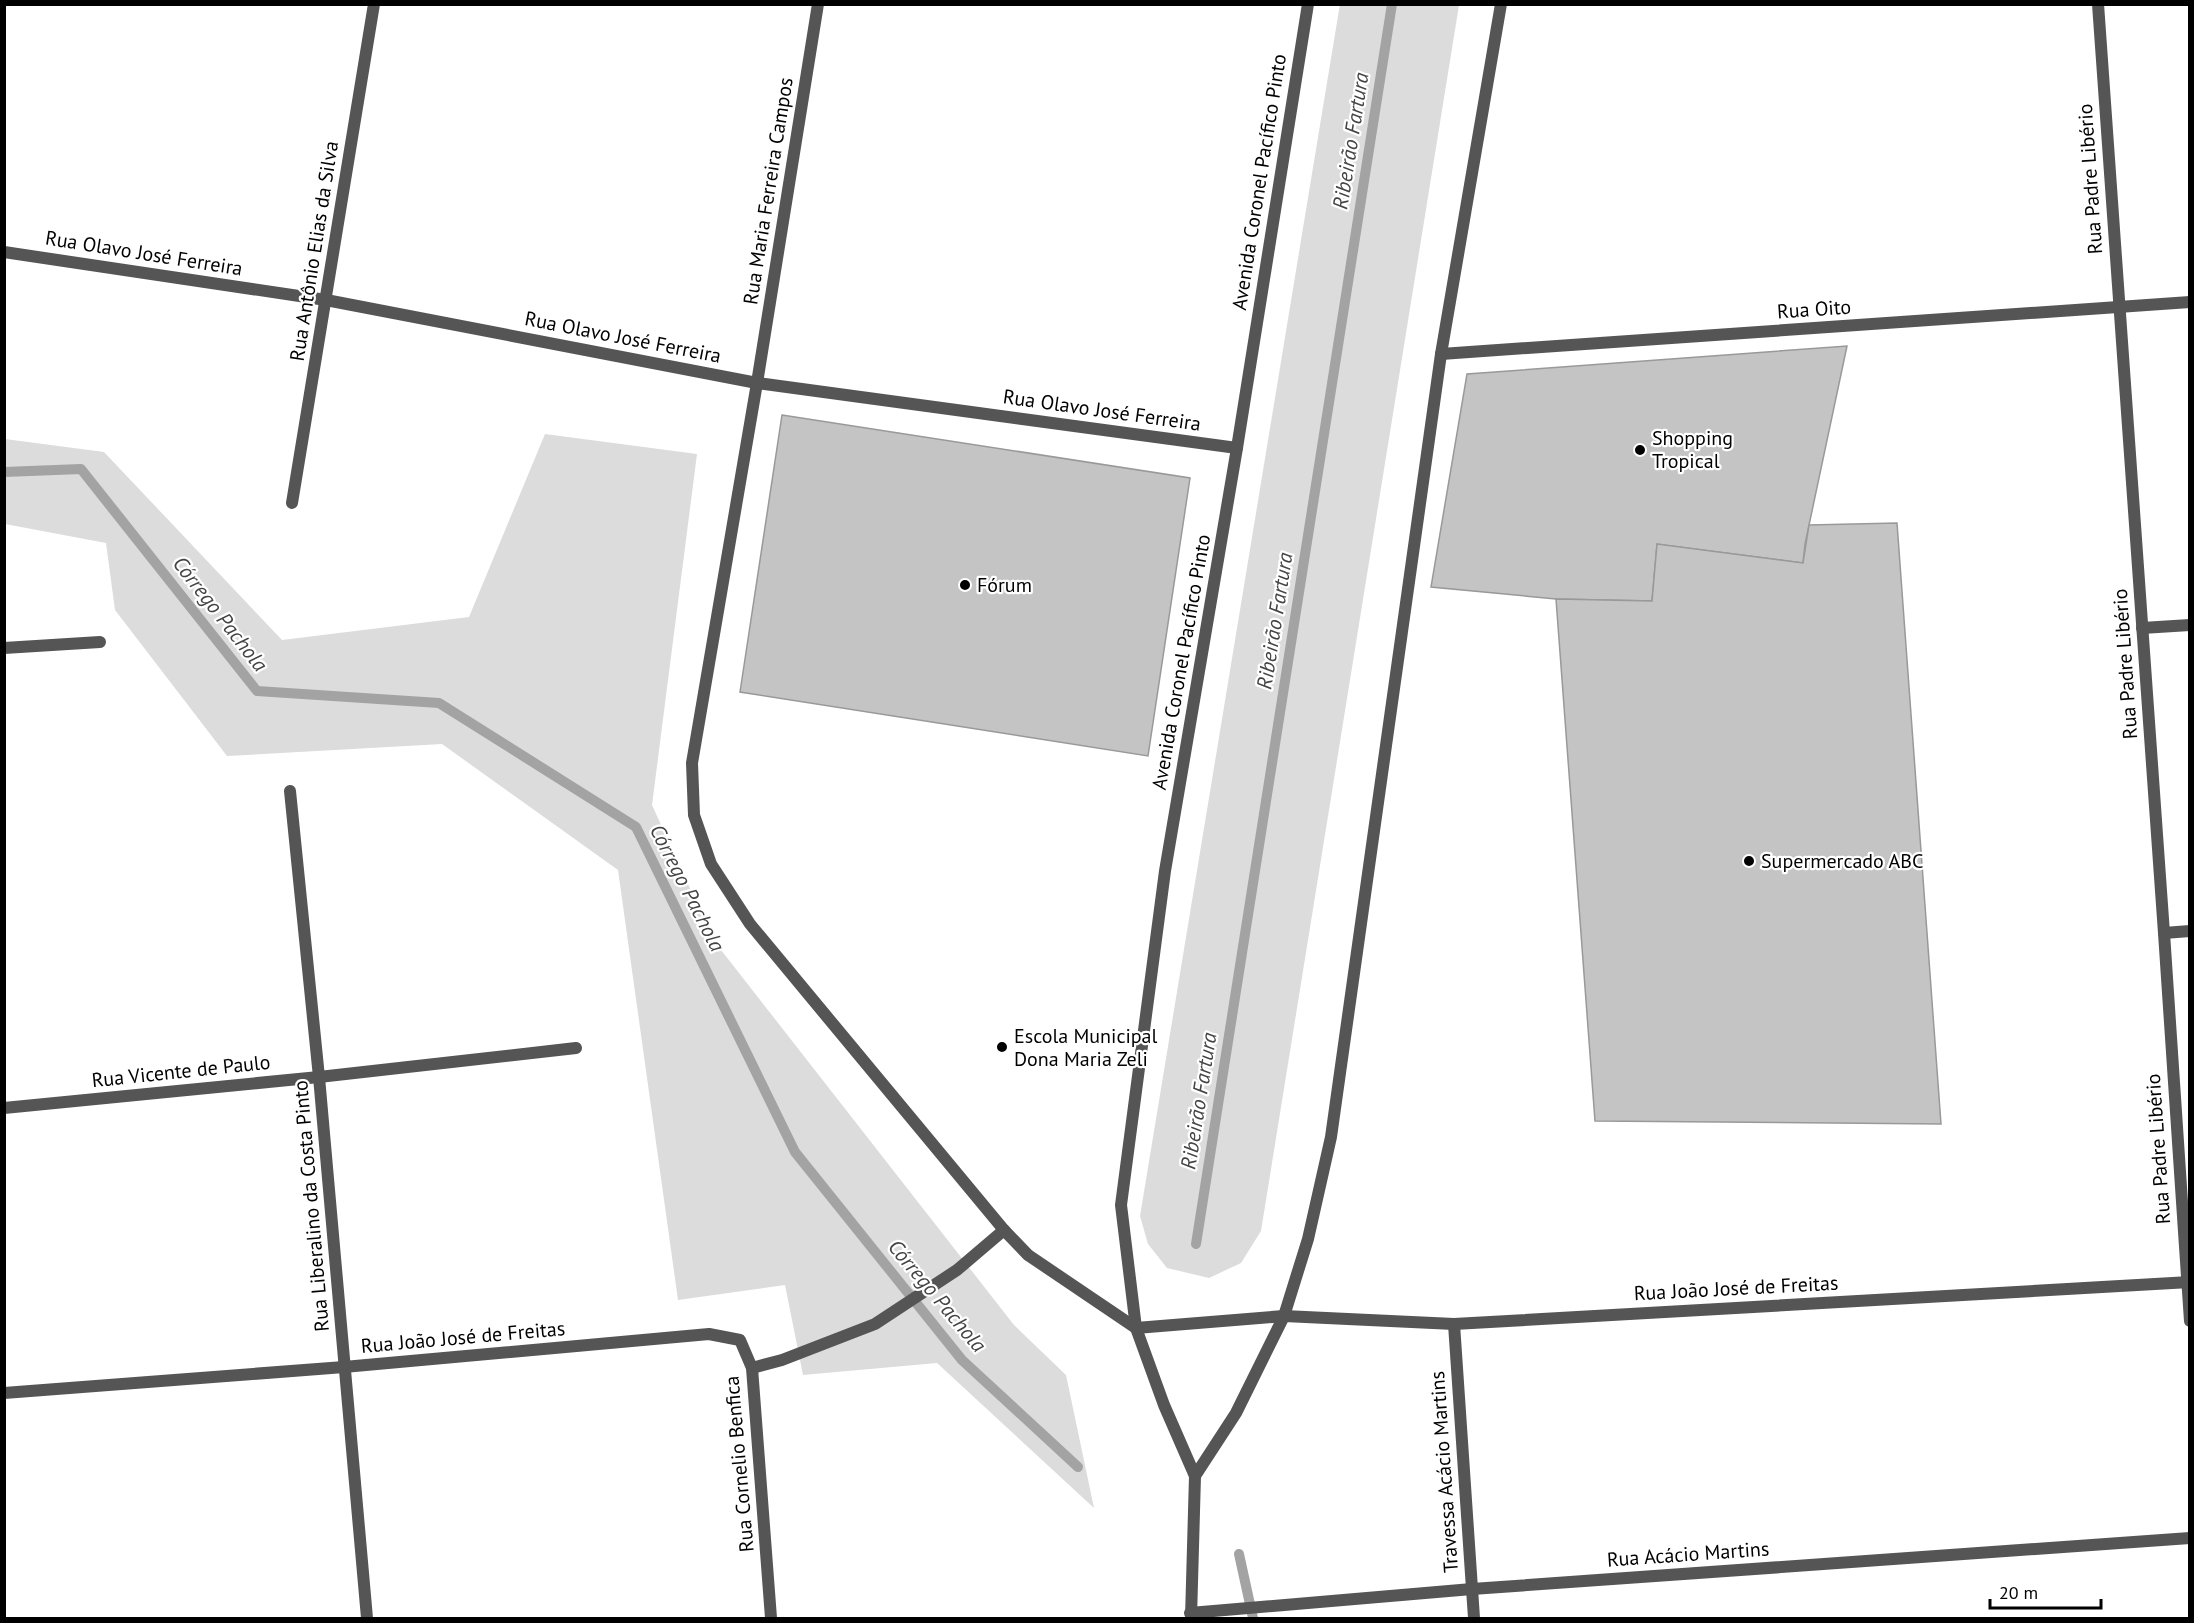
<svg xmlns="http://www.w3.org/2000/svg" width="2194" height="1623" viewBox="0 0 2194 1623" font-family="'PT Sans',sans-serif">
  <rect width="100%" height="100%" fill="#fff"/>
  <g fill="#dcdcdc">
    <polygon points="1340,4 1459,5 1261,1231 1241,1263 1209,1278 1167,1268 1148,1244 1140,1216"/>
    <polygon points="545,434 697,454 652,805 714,941 1014,1325 1066,1375 1094,1508 937,1363 803,1375 785,1285 678,1300 618,870 442,744 227,756 115,610 106,543 5,524 5,439 104,452 282,640 469,617"/>
  </g>
  <g fill="none" stroke-linecap="round" stroke-linejoin="round">
    <g stroke="#a3a3a3" stroke-width="10">
      <polyline points="4,472 81,469 257,691 439,703 636,827 795,1152 962,1360 1078,1467"/>
      <polyline points="1196,1244 1392,4"/>
      <polyline points="1239,1554 1253,1618"/>
    </g>
  </g>
  <g fill="#c4c4c4" stroke="#999" stroke-width="1.5">
    <polygon points="1847,346 1805,544 1803,563 1657,544 1652,601 1556,599 1431,587 1467,374"/>
    <polygon points="782,415 1190,478 1148,756 740,692"/>
    <polygon points="1897,523 1941,1124 1595,1121 1556,599 1652,601 1657,544 1803,563 1809,525"/>
  </g>
  <g fill="none" stroke-linecap="round" stroke-linejoin="round">
    <g stroke="#555" stroke-width="12">
      <polyline points="757,383 692,763 694,815 711,864 750,924 1004,1230"/>
      <polyline points="752,1368 782,1360 875,1324 957,1270 1004,1230 1028,1255 1136,1328"/>
    </g>
    <g stroke="#555" stroke-width="12">
      <polyline points="2098,4 2164,933 2190,1321"/>
      <polyline points="4,252 326,300 757,383 1237,448"/>
      <polyline points="1441,354 2190,302"/>
      <polyline points="757,383 818,4"/>
      <polyline points="292,503 374,4"/>
      <polyline points="2142,628 2190,625"/>
      <polyline points="4,648 100,642"/>
      <polyline points="290,791 319,1077 367,1618"/>
      <polyline points="2164,933 2190,931"/>
      <polyline points="4,1108 319,1077 576,1048"/>
      <polyline points="1454,1324 1474,1618"/>
      <polyline points="1136,1328 1284,1316 1454,1324 2190,1282"/>
      <polyline points="4,1393 344,1367 709,1334 740,1340 752,1368 771,1618"/>
      <polyline points="1190,1613 1472,1589 2190,1538"/>
    </g>
    <g stroke="#555" stroke-width="12">
      <polyline points="1195,1476 1236,1413 1284,1316 1308,1239 1331,1137 1441,354 1501,4"/>
      <polyline points="1191,1618 1195,1476 1164,1405 1136,1328 1121,1205 1165,871 1237,448 1308,4"/>
    </g>
  </g>
  <g fill="#000" stroke="#fff" stroke-width="2">
    <circle cx="1640" cy="450" r="6"/>
    <circle cx="965" cy="585" r="6"/>
    <circle cx="1749" cy="861" r="6"/>
    <circle cx="1002" cy="1047" r="6"/>
  </g>
  <g text-anchor="middle" stroke-width="4.5" stroke-linejoin="round" paint-order="stroke">
    <g font-size="20" fill="#000" stroke="#fff">
      <text transform="translate(2090 179) rotate(-94)" y="7">Rua Padre Libério</text>
      <text transform="translate(1259 182) rotate(-81)" y="7">Avenida Coronel Pacífico Pinto</text>
      <text transform="translate(768 191) rotate(-81)" y="7">Rua Maria Ferreira Campos</text>
      <text transform="translate(314 251) rotate(-81)" y="7">Rua Antônio Elias da Silva</text>
      <text transform="translate(144 253) rotate(9)" y="7">Rua Olavo José Ferreira</text>
      <text transform="translate(1814 309) rotate(-4)" y="7">Rua Oito</text>
      <text transform="translate(623 337) rotate(11)" y="7">Rua Olavo José Ferreira</text>
      <text transform="translate(1102 410) rotate(8)" y="7">Rua Olavo José Ferreira</text>
      <text transform="translate(1181 662) rotate(-80)" y="7">Avenida Coronel Pacífico Pinto</text>
      <text transform="translate(2125 664) rotate(-94)" y="7">Rua Padre Libério</text>
      <text transform="translate(181 1071) rotate(-6)" y="7">Rua Vicente de Paulo</text>
      <text transform="translate(2158 1149) rotate(-94)" y="7">Rua Padre Libério</text>
      <text transform="translate(311 1206) rotate(-95)" y="7">Rua Liberalino da Costa Pinto</text>
      <text transform="translate(1736 1288) rotate(-3)" y="7">Rua João José de Freitas</text>
      <text transform="translate(463 1337) rotate(-5)" y="7">Rua João José de Freitas</text>
      <text transform="translate(739 1464) rotate(-95)" y="7">Rua Cornelio Benfica</text>
      <text transform="translate(1444 1472) rotate(-94)" y="7">Travessa Acácio Martins</text>
      <text transform="translate(1688 1554) rotate(-4)" y="7">Rua Acácio Martins</text>
    </g>
    <g font-size="20" fill="#000" stroke="#fff" text-anchor="start">
      <text x="1652" y="445">Shopping<tspan x="1652" dy="23">Tropical</tspan></text>
      <text x="977" y="592">Fórum</text>
      <text x="1761" y="868">Supermercado ABC</text>
      <text x="1014" y="1043">Escola Municipal<tspan x="1014" dy="23">Dona Maria Zeli</tspan></text>
    </g>
    <g font-size="21" font-style="italic" fill="#444" stroke="#fff">
      <text transform="translate(1351 141) rotate(-81)" y="7">Ribeirão Fartura</text>
      <text transform="translate(220 614) rotate(52)" y="7">Córrego Pachola</text>
      <text transform="translate(1275 621) rotate(-81)" y="7">Ribeirão Fartura</text>
      <text transform="translate(687 888) rotate(63)" y="7">Córrego Pachola</text>
      <text transform="translate(1199 1101) rotate(-81)" y="7">Ribeirão Fartura</text>
      <text transform="translate(937 1296) rotate(50)" y="7">Córrego Pachola</text>
    </g>
  </g>
  <rect width="2194" height="1623" fill="none" stroke="#000000" stroke-width="12"/>
  <path d="M1990 1599v9h111v-9" fill="none" stroke="#000000" stroke-width="3"/>
  <text x="1999" y="1599" font-size="18" fill="#000000" stroke="#ffffff" stroke-width="4.5" paint-order="stroke">20 m</text>
</svg>
